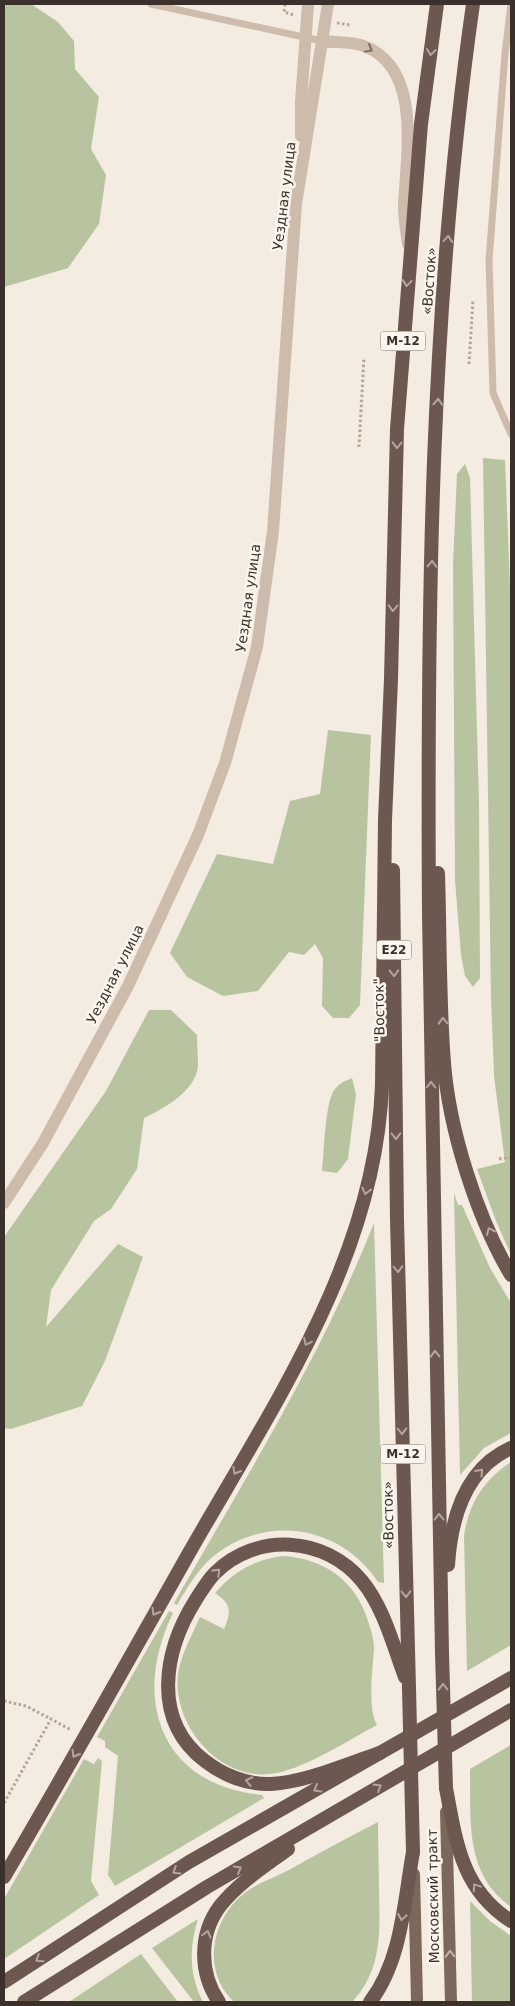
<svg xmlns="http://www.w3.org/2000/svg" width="515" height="2006" viewBox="0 0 515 2006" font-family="'DejaVu Sans',sans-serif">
  <rect width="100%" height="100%" fill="#f4ebe1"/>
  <g fill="#b8c4a0">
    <polygon points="4,4 31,4 58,22 74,41 75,69 99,97 91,149 106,175 99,224 68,268 4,287"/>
    <polygon points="483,458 505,460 510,586 511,723 511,1255 496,1221 477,1169 505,1162 494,1076 491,997"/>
    <polygon points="465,464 470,478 479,804 480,978 473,987 465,976 461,955 455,880 453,564 457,474"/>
    <polygon points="328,730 371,735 360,1005 349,1018 333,1018 322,1006 323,958 315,944 304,955 289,952 258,991 223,996 187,977 170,953 217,854 273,864 290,801 320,794"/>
    <path d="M149,1010H171L197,1035C197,1045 198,1056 198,1066C196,1091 163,1109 144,1118L137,1169L111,1209L94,1221L51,1290L46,1327L118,1244L143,1257L105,1361L82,1406L11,1429L4,1428V1237L106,1091Z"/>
    <path d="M352,1078L356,1094L348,1159L337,1173L322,1171C324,1153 325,1107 333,1092C338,1084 343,1082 352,1078Z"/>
    <polygon points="454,1193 458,1205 462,1205 490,1268 511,1303 511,1433 484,1448 460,1475"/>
    <path d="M374,1223L384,1583L378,1582C339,1523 260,1513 208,1561C195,1574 186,1590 177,1605L174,1603C245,1479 321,1357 374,1223Z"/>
    <path d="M511,1462V1645L467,1671L464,1536C468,1505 484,1479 511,1462Z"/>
    <path d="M282,1556C324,1558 356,1581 368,1621C371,1630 374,1639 374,1648C373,1667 367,1708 377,1725C349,1740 307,1767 277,1773C222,1784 172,1727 178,1674C181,1654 192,1635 200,1617L224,1629C232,1611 231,1604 215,1593C234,1571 254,1560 282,1556Z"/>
    <path d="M169,1611L173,1613C131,1699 160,1785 262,1795L264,1798L115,1886L108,1875L118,1756L105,1747V1741L97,1737Z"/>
    <path d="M511,1745V1907C464,1874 471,1820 470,1769Z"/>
    <polygon points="98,1758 102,1761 91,1881 99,1895 4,1959 4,1899 84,1759 94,1764"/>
    <path d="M378,1822C378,1845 379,1868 379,1891C380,1933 382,1970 352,2002H234C201,1971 211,1918 246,1892C258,1883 273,1878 287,1871C317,1854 347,1838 378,1822Z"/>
    <polygon points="470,1901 490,1921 511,1936 511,2002 472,2002"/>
    <path d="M198,1919C189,1949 189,1974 203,2002H194L152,1948Z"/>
    <polygon points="141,1954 178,2002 69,2002"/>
  </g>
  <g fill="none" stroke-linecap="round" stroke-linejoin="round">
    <g stroke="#b9a596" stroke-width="3" stroke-dasharray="2.5 2.5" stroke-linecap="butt">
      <polyline points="285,4 284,12 294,15"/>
      <polyline points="337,23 350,25"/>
      <polyline points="469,364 473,300"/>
      <polyline points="359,447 364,357"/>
      <polyline points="499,1159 511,1157"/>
      <polyline points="4,1701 26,1706 51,1719"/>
      <polyline points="4,1803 51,1719 71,1730"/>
    </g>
    <g stroke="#cdbbac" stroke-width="7">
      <polyline points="151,4 322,41"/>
      <polyline points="511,4 505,54 489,260 493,393 511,434"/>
    </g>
    <g stroke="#cdbbac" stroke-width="12">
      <path d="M322,41C335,43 352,41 364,46C423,68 406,157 404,206C404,218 406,231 408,244"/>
      <polyline points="301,136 301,102 308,4"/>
      <polyline points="4,1203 43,1143 128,986 198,835 225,763 257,647 273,531 296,204 328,4"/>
    </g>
    <g stroke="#7d675c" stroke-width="12">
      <polyline points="446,1812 451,2002"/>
      <polyline points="414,1874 417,2002"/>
    </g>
    <g stroke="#6c584f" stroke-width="14">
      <polyline points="393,870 397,1220 409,1688"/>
      <path d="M438,873C440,936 439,1000 444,1063C449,1129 477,1218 511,1275"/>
      <path d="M448,1565C451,1519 464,1469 511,1448"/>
      <path d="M442,1653C436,1407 431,1161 429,915C427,611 430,305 473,4"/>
      <path d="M380,1753C347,1764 306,1782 271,1784C247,1785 223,1775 205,1761C151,1720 164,1651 195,1601C201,1592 207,1581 215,1573C256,1532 325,1536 362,1581C384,1608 393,1645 405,1677"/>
      <path d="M446,1788C456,1841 461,1889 511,1921"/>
      <path d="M4,1877C67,1770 128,1661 189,1553C272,1407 376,1258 382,1085L385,820L391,679L397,429L421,124L437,4"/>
      <polyline points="4,1982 189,1862 511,1678"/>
      <polyline points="24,2002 207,1887 511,1710"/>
      <path d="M219,2002C199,1973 199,1934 220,1906C238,1883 265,1866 288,1849"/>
      <path d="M370,2002C402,1960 404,1902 413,1852"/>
    </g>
    <g stroke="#6c584f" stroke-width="14">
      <polyline points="442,1653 446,1788"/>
      <polyline points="409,1688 413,1852"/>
    </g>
  </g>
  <defs><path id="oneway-chevron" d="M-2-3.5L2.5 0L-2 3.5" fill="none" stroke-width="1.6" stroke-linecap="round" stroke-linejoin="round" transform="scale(1.25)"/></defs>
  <use stroke="#7d6f65" href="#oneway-chevron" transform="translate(369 49) rotate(29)"/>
  <g stroke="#b4a69e">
    <use href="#oneway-chevron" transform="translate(431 52) rotate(97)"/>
    <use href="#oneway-chevron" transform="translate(448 239) rotate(-85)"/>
    <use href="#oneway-chevron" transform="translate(407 283) rotate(95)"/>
    <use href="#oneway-chevron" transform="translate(438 402) rotate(-87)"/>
    <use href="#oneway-chevron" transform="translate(397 445) rotate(91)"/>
    <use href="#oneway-chevron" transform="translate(432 564) rotate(-88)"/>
    <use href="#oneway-chevron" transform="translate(393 608) rotate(91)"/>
    <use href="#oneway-chevron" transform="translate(394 973) rotate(89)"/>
    <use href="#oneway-chevron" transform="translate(443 1021) rotate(-92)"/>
    <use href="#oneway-chevron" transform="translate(431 1085) rotate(-90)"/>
    <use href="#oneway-chevron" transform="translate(396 1136) rotate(89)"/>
    <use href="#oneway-chevron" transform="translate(366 1191) rotate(104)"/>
    <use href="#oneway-chevron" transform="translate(490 1231) rotate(-114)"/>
    <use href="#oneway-chevron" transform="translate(398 1269) rotate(89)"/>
    <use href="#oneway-chevron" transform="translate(307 1342) rotate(116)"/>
    <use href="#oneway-chevron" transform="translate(435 1354) rotate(-91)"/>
    <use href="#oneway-chevron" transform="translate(402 1431) rotate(89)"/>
    <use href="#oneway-chevron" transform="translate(236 1471) rotate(120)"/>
    <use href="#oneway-chevron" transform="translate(480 1472) rotate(-48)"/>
    <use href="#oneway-chevron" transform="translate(439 1517) rotate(-91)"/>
    <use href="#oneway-chevron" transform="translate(217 1572) rotate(-44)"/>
    <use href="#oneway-chevron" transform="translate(406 1594) rotate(89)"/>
    <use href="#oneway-chevron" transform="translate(155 1612) rotate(120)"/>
    <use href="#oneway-chevron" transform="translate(443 1687) rotate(-91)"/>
    <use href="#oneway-chevron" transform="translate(75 1754) rotate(120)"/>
    <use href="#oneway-chevron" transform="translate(249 1781) rotate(-168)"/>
    <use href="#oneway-chevron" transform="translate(378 1787) rotate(-31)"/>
    <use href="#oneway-chevron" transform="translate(317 1789) rotate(150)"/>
    <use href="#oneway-chevron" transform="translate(238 1869) rotate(-30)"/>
    <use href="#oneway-chevron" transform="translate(176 1871) rotate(148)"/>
    <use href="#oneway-chevron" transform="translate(476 1887) rotate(-124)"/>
    <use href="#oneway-chevron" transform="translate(402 1917) rotate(100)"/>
    <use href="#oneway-chevron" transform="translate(207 1934) rotate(-74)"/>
    <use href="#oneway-chevron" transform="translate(39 1959) rotate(147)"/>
  </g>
  <use stroke="#c2b5ac" href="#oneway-chevron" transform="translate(450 1954) rotate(-91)"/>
  <g text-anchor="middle" stroke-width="5" stroke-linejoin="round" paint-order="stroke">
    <g fill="#fbf5ee" stroke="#756b66" stroke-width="1">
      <rect x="380.5" y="331.5" width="45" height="19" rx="4"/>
      <rect x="376.5" y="940.5" width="35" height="19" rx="4"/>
      <rect x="380.5" y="1444.5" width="45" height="19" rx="4"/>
    </g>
    <g font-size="12" font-weight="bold" fill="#3b302b">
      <text x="403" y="345">М-12</text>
      <text x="394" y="954">E22</text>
      <text x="403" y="1458">М-12</text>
    </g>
    <g font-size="14" fill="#3b302b" stroke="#fbf5ee">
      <text transform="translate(284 196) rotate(-83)" y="5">Уездная улица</text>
      <text transform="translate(429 281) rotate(-86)" y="5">«Восток»</text>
      <text transform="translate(248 598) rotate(-82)" y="5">Уездная улица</text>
      <text transform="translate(115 974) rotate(-63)" y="5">Уездная улица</text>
      <text transform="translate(379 1010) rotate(-91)" y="5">"Восток"</text>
      <text transform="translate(388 1515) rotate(-91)" y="5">«Восток»</text>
      <text transform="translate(433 1896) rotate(-91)" y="5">Московский тракт</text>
    </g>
  </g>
  <rect width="515" height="2006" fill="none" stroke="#3b302b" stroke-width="10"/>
</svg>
